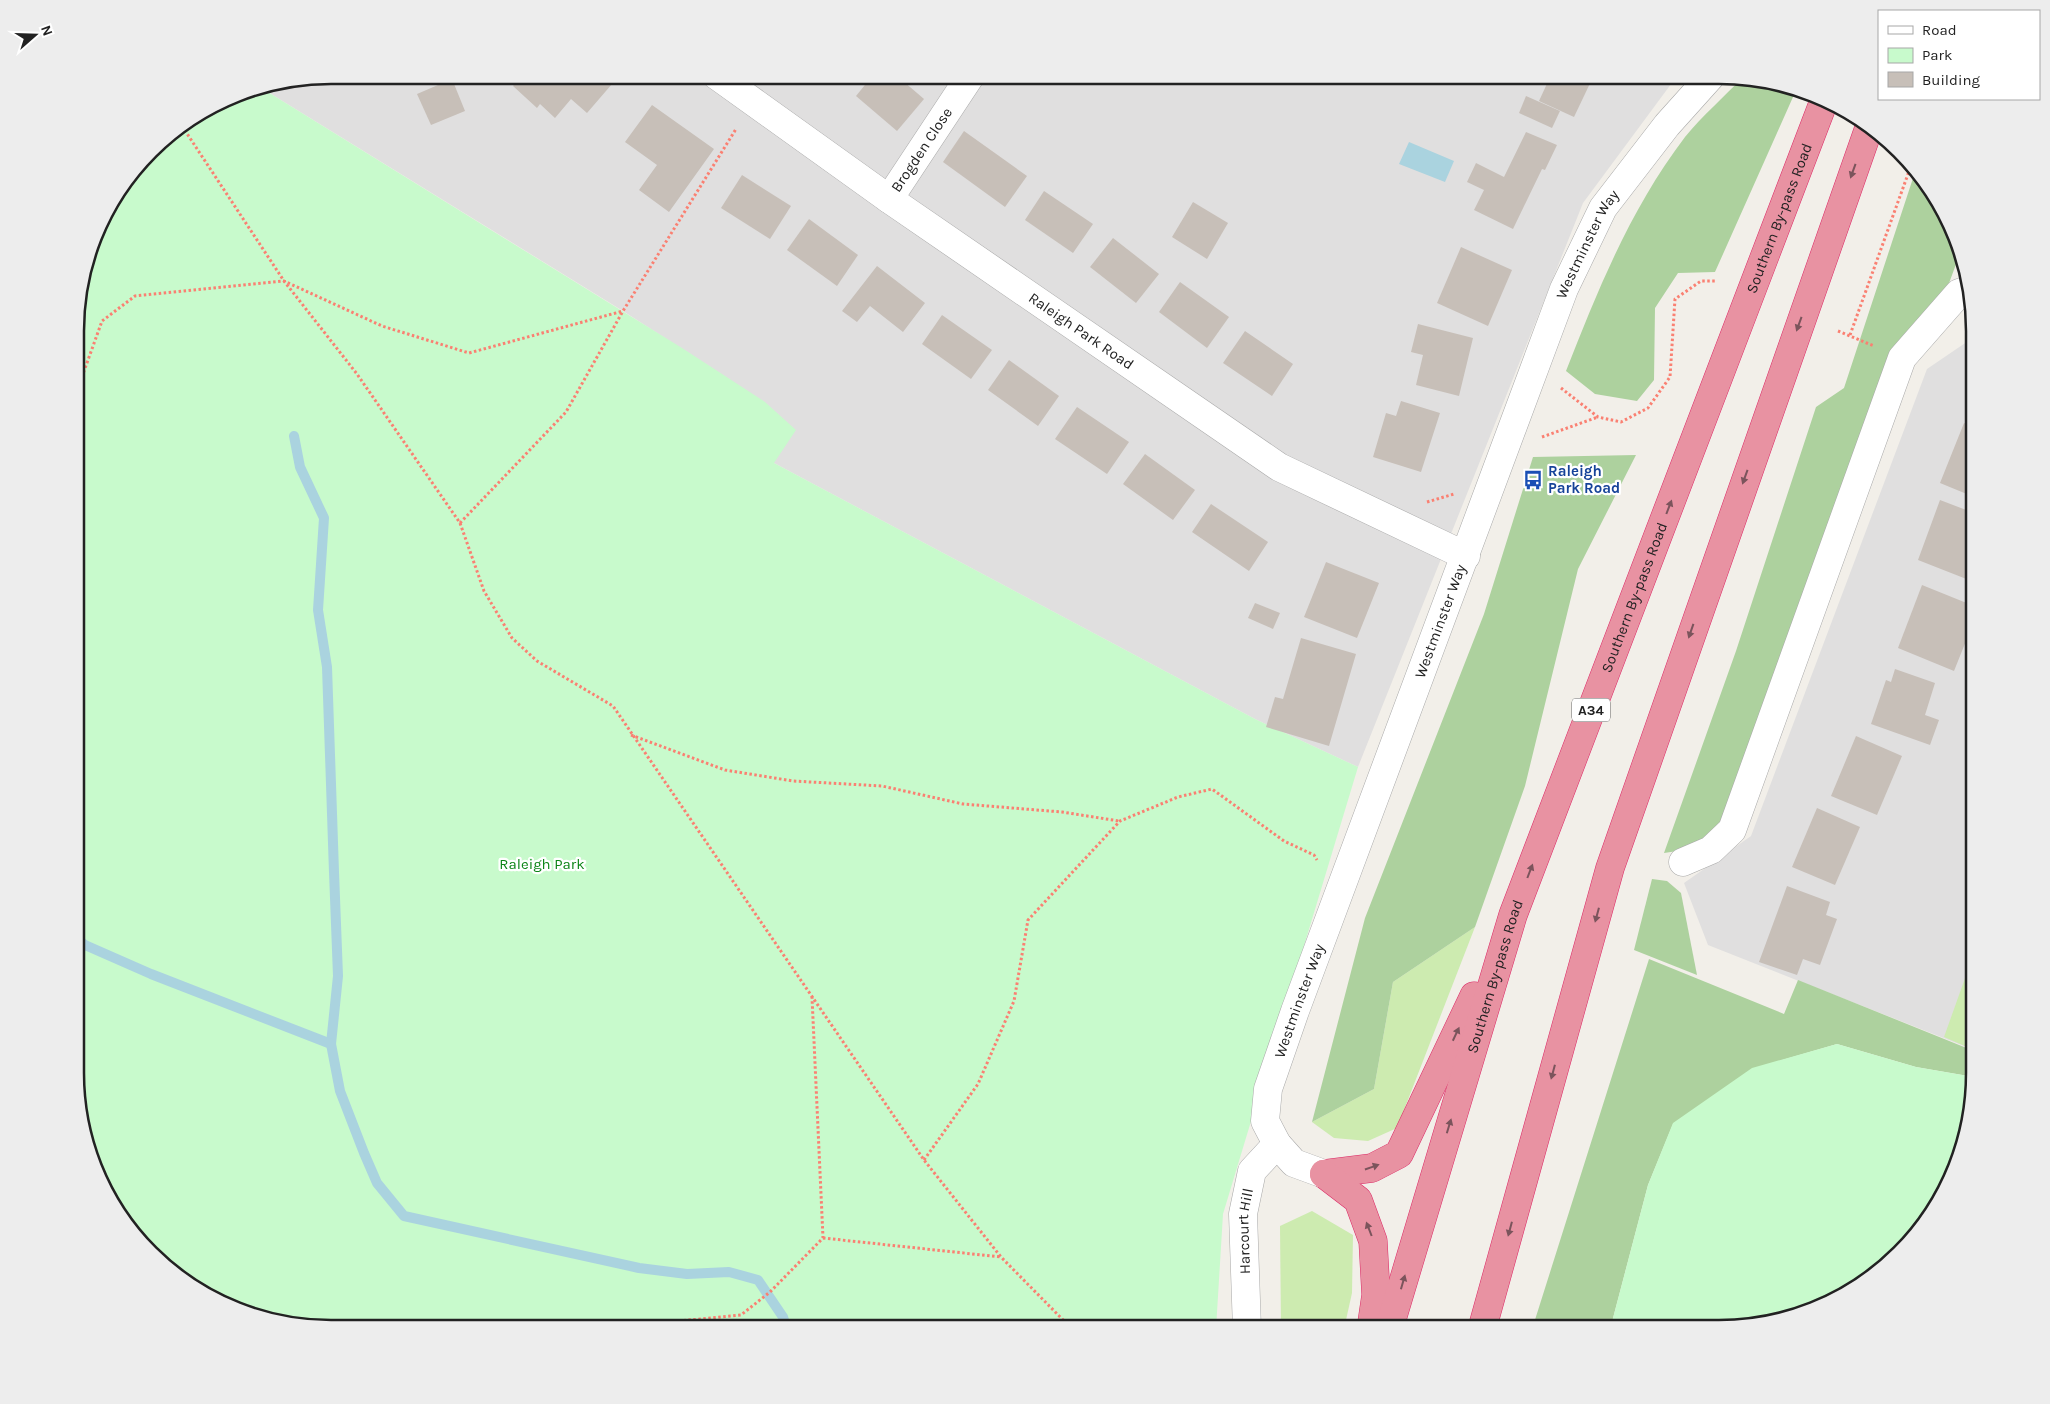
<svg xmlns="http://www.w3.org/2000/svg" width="2050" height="1404" viewBox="0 0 2050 1404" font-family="Karla,sans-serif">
  <rect width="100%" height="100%" fill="#f2efe9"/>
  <g fill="#e0dfdf">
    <polygon points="331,75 1677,76 1583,203 1358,767 1255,719 774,463 730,380 623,311 263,89"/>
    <polygon points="1974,337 1974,1050 1708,945 1684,883 1751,836 1927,369"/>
  </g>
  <g fill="#cdebb0">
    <polygon points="1475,927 1397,1128 1368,1141 1334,1138 1312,1122 1374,1089 1393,982"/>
    <polygon points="1974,953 1974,1050 1944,1037"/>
    <polygon points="1312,1211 1353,1235 1352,1293 1344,1329 1281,1329 1280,1226"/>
  </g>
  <g fill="#add19e">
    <path d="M1743,77L1797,88L1715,272L1678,273L1655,308L1654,380L1637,401L1595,394L1566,371C1598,289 1631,208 1685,137C1702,116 1724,97 1743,77Z"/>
    <polygon points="1916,169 1948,218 1959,256 1948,286 1901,348 1729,819 1691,849 1664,853 1736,651 1816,407 1844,388"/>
    <polygon points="1636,455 1578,569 1525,786 1475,927 1393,982 1374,1089 1312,1122 1365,918 1484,614 1533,457"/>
    <polygon points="1652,879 1667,881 1681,893 1697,975 1634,950"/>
    <polygon points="1649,959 1784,1014 1798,980 1974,1051 1974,1077 1916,1067 1837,1044 1752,1069 1673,1124 1648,1185 1612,1322 1616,1329 1548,1329 1534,1323"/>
  </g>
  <g fill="#c8facc">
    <polygon points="263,89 682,348 765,402 796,430 774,463 1255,719 1358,767 1223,1214 1216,1329 315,1328 248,1315 175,1276 109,1201 77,1106 77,298 102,218 162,139 233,94"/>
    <polygon points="1837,1044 1916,1067 1974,1077 1974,1089 1961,1156 1922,1229 1888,1266 1832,1302 1785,1320 1719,1329 1631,1329 1612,1322 1648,1185 1673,1123 1752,1068"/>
  </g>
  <polygon fill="#aad3df" points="1409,142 1454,161 1445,182 1399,164"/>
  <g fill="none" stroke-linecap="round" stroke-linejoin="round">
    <g stroke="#aad3df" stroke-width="10">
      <polyline points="294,436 300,467 324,518 318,610 327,667 334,872 338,976 331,1044"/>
      <polyline points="77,939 85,945 151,974 331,1044 340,1091 364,1153 377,1183 404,1216 639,1268 687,1274 729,1272 758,1280 783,1317 787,1329"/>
    </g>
  </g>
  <g fill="#c7bfb8">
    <polygon points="522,75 602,75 612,84 587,113 571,99 555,118 540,104 537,108 513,86"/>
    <polygon points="873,75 896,75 924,99 897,131 856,96"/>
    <polygon points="1551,75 1594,75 1574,117 1539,101"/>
    <polygon points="452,79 465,111 431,125 417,94"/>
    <polygon points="1526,96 1560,111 1552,128 1519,113"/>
    <polygon points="652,105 714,149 669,212 639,190 657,165 625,142"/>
    <polygon points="964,131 1027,176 1005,207 943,162"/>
    <polygon points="1526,132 1557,145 1545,170 1542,169 1513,229 1474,210 1484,190 1467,182 1476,163 1504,177"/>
    <polygon points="742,175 791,206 770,239 721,208"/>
    <polygon points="1044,191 1093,224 1073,253 1025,220"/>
    <polygon points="1193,202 1228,223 1207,259 1172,237"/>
    <polygon points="809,219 858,255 837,286 787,250"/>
    <polygon points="1113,238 1159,274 1136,303 1090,267"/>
    <polygon points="1461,247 1512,270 1488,326 1437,303"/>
    <polygon points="877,266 925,303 903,332 870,306 857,322 842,311"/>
    <polygon points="1180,282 1229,317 1207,348 1159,312"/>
    <polygon points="942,315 992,350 971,379 922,344"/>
    <polygon points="1418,324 1473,338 1459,396 1416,385 1423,355 1411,352"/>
    <polygon points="1245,331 1293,364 1272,396 1223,363"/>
    <polygon points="1009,360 1059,396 1038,426 988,390"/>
    <polygon points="1401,401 1440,413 1421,472 1373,457 1386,413 1396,416"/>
    <polygon points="1077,407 1129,442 1107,474 1055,439"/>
    <polygon points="1964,423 1974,427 1974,497 1940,483"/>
    <polygon points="1145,454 1195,490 1173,520 1123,484"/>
    <polygon points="1940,500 1974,513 1974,542 1969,556 1974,558 1974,582 1918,560"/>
    <polygon points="1211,504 1268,542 1249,571 1192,532"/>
    <polygon points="1326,562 1379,583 1357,638 1304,617"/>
    <polygon points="1922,585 1974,606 1974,621 1954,671 1898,648"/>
    <polygon points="1255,603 1280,613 1273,629 1248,618"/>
    <polygon points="1301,638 1356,654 1329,746 1266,727 1275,697 1283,699"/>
    <polygon points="1895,669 1935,683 1925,715 1939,720 1930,745 1871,724 1886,680 1891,682"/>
    <polygon points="1856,736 1902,756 1877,815 1831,796"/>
    <polygon points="1817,808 1860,827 1835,885 1792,867"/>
    <polygon points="1787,886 1830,902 1826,915 1837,919 1820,965 1803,959 1797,975 1759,962"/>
  </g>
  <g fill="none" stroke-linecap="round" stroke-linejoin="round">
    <defs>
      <g id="minor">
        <path id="s1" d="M716,75L889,199L1279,467L1466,556"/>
        <path id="s2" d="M889,199L971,75"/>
        <polyline points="1683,862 1711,850 1732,830 1902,358 1959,293 1968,290"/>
        <path id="s3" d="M1324,1174L1294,1163L1277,1144L1265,1121L1268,1089L1295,1011L1564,289L1603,208L1667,125L1711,76"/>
        <path id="s4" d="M1247,1329L1243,1214L1252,1171L1277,1144"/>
      </g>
      <g id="highway">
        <polyline points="1324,1174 1372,1168 1399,1154 1474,996"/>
        <polyline points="1324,1174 1358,1200 1373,1241 1376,1295 1371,1329"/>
        <path id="s5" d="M1389,1329L1513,915L1824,101"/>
        <polyline points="1482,1329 1610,868 1870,125"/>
      </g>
    </defs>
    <use href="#minor" stroke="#a9a9a9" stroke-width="29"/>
    <use href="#highway" stroke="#dc2a67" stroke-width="29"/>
    <g stroke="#fa8072" stroke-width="3" stroke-dasharray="2.5 2.5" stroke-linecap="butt">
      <polyline points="182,126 284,281 357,374 460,523 484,591 512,638 537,661 613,706 924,1160 1001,1257 1072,1329"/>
      <polyline points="1838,331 1874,346"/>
      <polyline points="1850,335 1912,163"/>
      <polyline points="1561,388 1598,417 1621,422 1648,408 1670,377 1675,299 1701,281 1717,281"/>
      <polyline points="77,412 83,374 102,321 135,296 284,281 382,326 469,353 623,311"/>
      <polyline points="1542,437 1598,417"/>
      <polyline points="1427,502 1454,494"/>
      <polyline points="460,523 566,412 623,311 736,129"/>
      <polyline points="77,657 77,668"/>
      <polyline points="631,735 725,770 793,781 882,786 963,804 1062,812 1119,821"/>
      <polyline points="924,1160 978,1084 1014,1001 1028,920 1120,821 1178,797 1212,789 1284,841 1314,855 1317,860"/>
      <polyline points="823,1238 1001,1257"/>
      <polyline points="640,1329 648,1324 741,1315 770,1292 823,1238 812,997"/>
    </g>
    <use href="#minor" stroke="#fff" stroke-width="28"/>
    <use href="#highway" stroke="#e892a2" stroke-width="28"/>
  </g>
  <defs><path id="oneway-solid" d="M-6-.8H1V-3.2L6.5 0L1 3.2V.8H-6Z" transform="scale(1.25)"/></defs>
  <g fill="#7b545c">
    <use href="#oneway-solid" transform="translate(1853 171) rotate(110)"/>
    <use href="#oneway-solid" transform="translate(1799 324) rotate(110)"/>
    <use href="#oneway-solid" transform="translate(1745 477) rotate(110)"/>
    <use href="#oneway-solid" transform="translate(1669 507) rotate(-69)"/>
    <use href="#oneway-solid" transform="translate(1691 631) rotate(109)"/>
    <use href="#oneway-solid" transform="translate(1530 871) rotate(-69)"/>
    <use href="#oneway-solid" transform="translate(1597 915) rotate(105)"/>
    <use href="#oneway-solid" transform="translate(1456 1034) rotate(-65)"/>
    <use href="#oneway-solid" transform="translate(1553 1072) rotate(105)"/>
    <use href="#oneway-solid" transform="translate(1449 1126) rotate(-73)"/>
    <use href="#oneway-solid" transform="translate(1372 1167) rotate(-19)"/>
    <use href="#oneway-solid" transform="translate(1369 1229) rotate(-111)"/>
    <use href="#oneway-solid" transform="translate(1510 1229) rotate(105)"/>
    <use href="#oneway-solid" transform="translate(1403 1282) rotate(-74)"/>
  </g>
  <defs>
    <symbol id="bus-bare" viewBox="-9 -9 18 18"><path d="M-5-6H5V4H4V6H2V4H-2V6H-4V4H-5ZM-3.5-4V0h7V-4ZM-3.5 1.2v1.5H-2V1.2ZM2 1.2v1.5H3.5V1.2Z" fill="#1a4fb4" stroke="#fff" stroke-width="2.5" paint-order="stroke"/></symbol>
  </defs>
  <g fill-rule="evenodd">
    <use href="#bus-bare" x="1519" y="466" width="28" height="28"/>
  </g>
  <g text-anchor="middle" stroke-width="4.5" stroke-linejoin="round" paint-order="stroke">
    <rect fill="#fff" stroke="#646464" stroke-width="1" x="1572" y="698.5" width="38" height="23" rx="4"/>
    <g font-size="14" font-weight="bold" fill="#222">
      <text x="1591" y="715">A34</text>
    </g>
    <g font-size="15" fill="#222" stroke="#fff">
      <text dy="5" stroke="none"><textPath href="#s2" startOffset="59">Brogden Close</textPath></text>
      <text dy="5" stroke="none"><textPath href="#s5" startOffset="1178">Southern By-pass Road</textPath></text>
      <text dy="5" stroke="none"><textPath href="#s3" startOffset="1019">Westminster Way</textPath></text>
      <text dy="5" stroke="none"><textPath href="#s1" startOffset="446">Raleigh Park Road</textPath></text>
      <text dy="5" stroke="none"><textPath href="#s5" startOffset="772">Southern By-pass Road</textPath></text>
      <text dy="5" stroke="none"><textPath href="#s3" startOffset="614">Westminster Way</textPath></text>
      <text dy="5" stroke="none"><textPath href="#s5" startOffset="368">Southern By-pass Road</textPath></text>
      <text dy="5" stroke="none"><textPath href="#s3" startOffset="209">Westminster Way</textPath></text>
      <text dy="5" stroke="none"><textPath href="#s4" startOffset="98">Harcourt Hill</textPath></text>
    </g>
    <g font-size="15" font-weight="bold" fill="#164399" stroke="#fff" text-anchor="start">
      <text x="1548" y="476">Raleigh<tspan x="1548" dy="17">Park Road</tspan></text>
    </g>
    <g font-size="15" fill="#0c8416" stroke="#fff">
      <text x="542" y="869">Raleigh Park</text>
    </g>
  </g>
  <path d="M0 0H2050V1404H0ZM331 84H1719A247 247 0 0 1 1966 331V1073A247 247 0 0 1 1719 1320H331A247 247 0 0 1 84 1073V331A247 247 0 0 1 331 84Z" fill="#ededed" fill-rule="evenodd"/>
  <path fill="none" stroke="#222" stroke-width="2.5" d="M331 84H1719A247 247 0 0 1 1966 331V1073A247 247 0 0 1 1719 1320H331A247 247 0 0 1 84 1073V331A247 247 0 0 1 331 84Z"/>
  <rect x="1878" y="10" width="162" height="90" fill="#ffffff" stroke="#a7a7a7"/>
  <rect x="1888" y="26" width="25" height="8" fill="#ffffff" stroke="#a7a7a7"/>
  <text x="1922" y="35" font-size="15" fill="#222222">Road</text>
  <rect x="1888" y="48" width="25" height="15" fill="#c8facc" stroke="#a7a7a7"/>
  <text x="1922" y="60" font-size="15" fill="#222222">Park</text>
  <rect x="1888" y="72" width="25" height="15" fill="#c7bfb8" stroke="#a7a7a7"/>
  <text x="1922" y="85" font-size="15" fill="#222222">Building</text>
  <g transform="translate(35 35) rotate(70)" stroke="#ffffff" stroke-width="4" paint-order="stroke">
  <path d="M0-4L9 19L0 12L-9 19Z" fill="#222222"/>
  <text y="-8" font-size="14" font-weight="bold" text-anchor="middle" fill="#222222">N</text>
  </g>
</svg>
